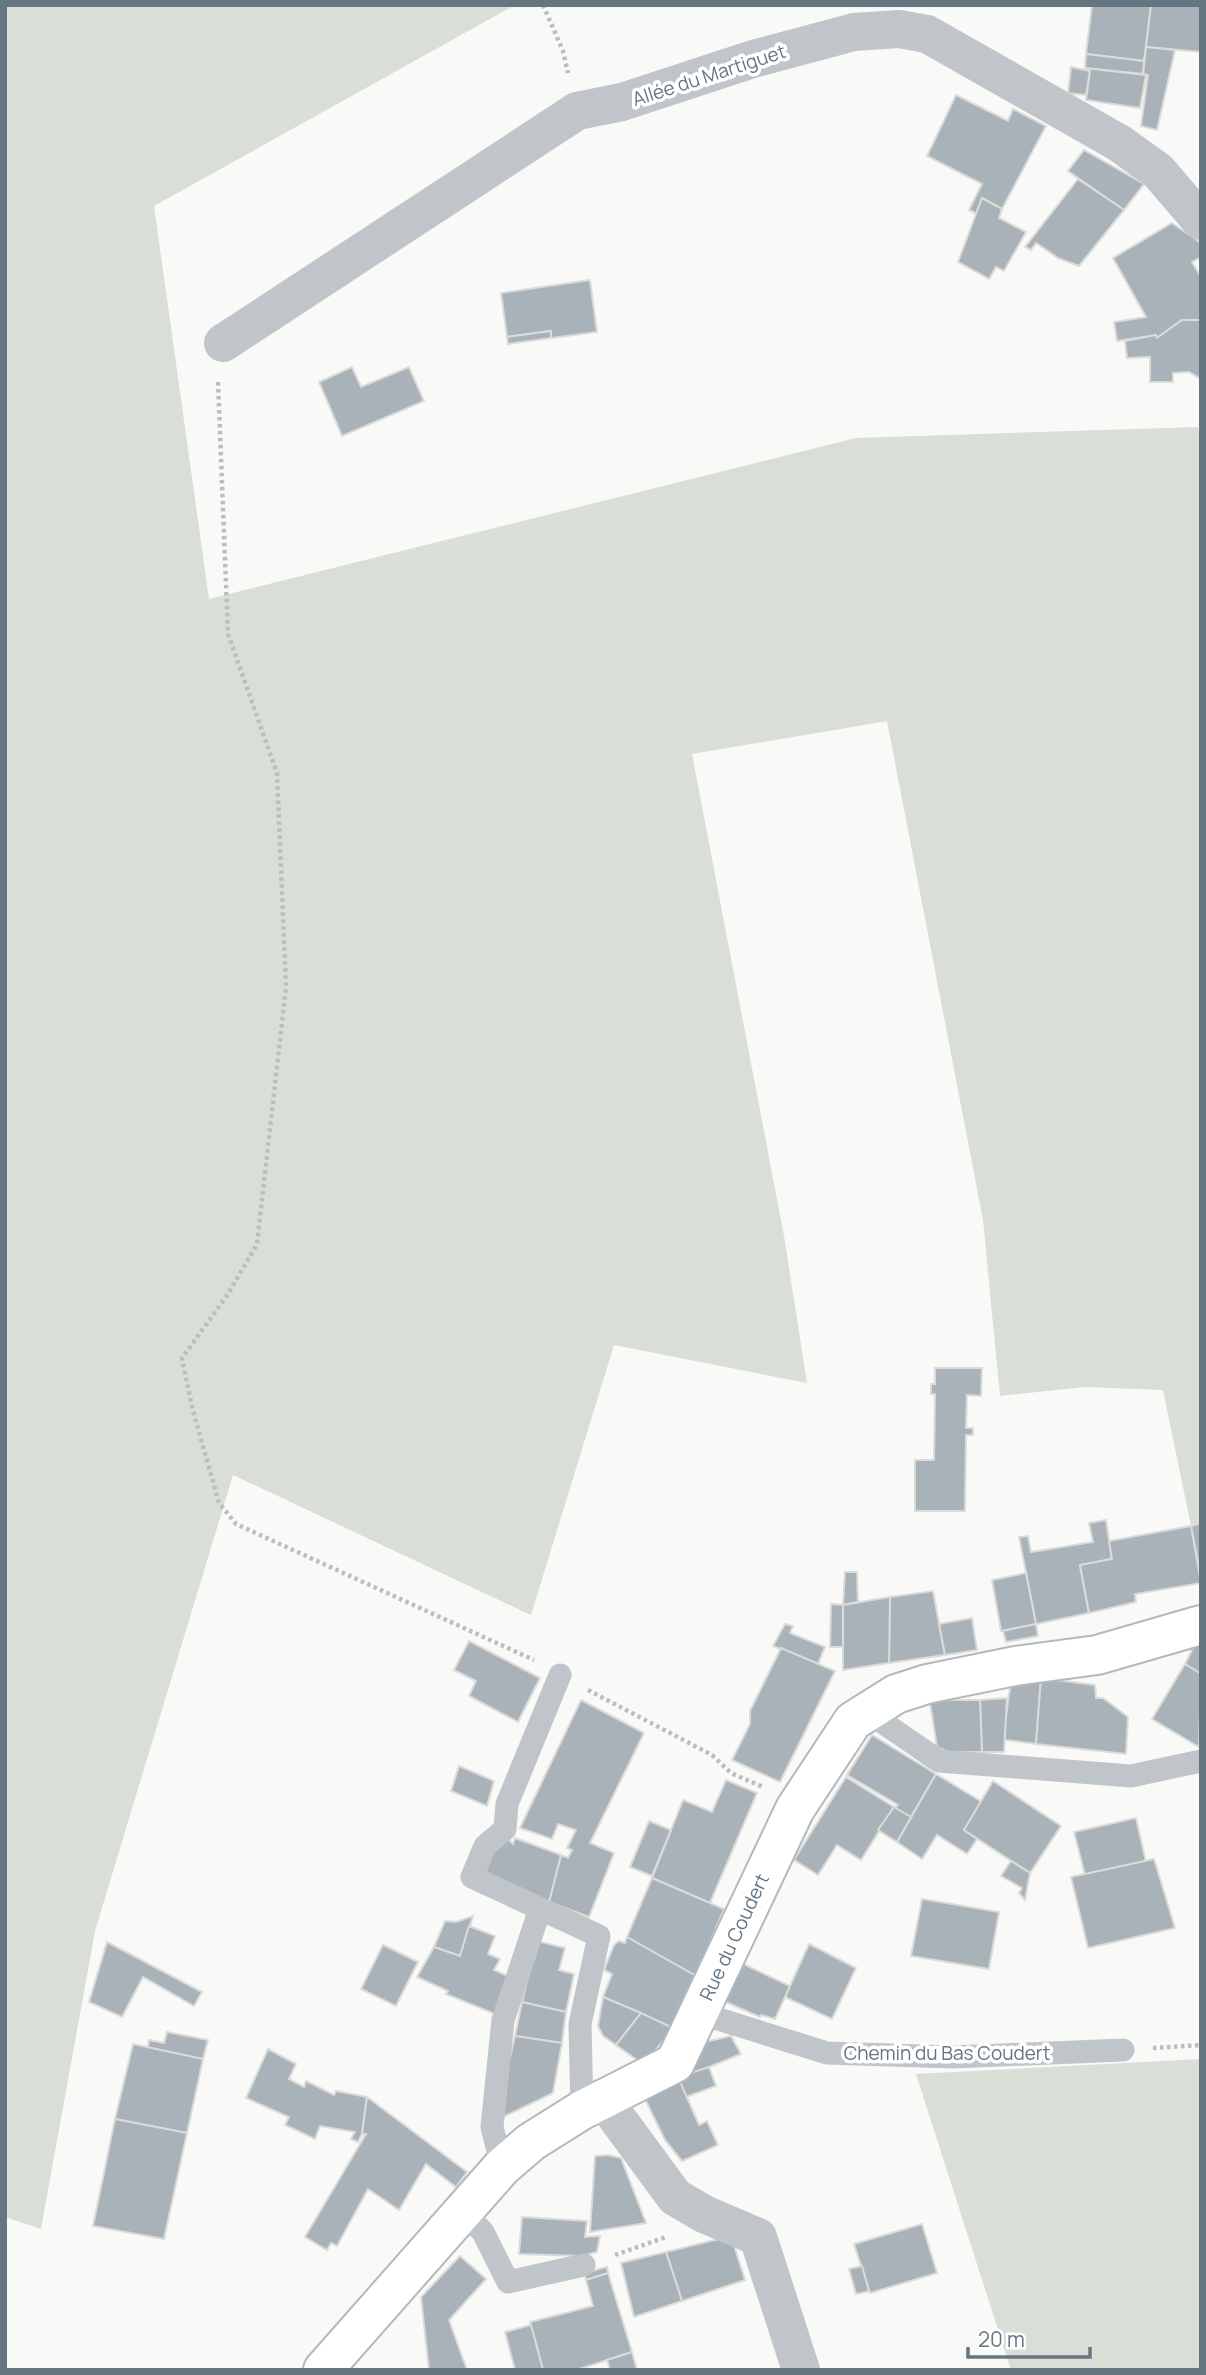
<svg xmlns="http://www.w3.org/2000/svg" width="1206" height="2375" viewBox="0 0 1206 2375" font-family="Manrope,sans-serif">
  <rect width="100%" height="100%" fill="#f9f9f7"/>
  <g fill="#d9ded6">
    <polygon points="5,5 515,5 154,206 209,599 856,438 1198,427 1201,446 1201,1523 1191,1526 1163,1390 1084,1387 1000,1396 983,1220 887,721 692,754 784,1236 807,1383 614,1345 531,1615 233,1475 95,1931 41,2229 5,2217"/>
    <polygon points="1201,2059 1201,2370 1011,2370 916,2074"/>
  </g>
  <g fill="#a9b2b8" stroke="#dbdbd9" stroke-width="2">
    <polygon points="1092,5 1151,5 1144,61 1086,54"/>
    <polygon points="1151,5 1201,5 1201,52 1146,47"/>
    <polygon points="1146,47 1175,50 1157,130 1141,126 1148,75 1143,74"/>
    <polygon points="1086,54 1144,61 1143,74 1085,68"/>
    <polygon points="1071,67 1090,71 1086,95 1068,93"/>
    <polygon points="1085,68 1146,75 1140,108 1086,100 1090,71"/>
    <polygon points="956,95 1008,121 1013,109 1046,126 1002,209 982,198 977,214 969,210 982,184 927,156"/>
    <polygon points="1084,150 1144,184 1124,210 1068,171"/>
    <polygon points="1078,179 1124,210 1079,266 1058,258 1036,243 1031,250 1025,247"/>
    <polygon points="982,198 1002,209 999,218 1026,232 1004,271 996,267 989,279 958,262"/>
    <polygon points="1172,223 1201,243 1201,257 1192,262 1201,277 1201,320 1182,320 1157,338 1156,335 1117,341 1114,322 1146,317 1113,258"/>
    <polygon points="590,280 597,332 551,338 551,331 507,337 501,293"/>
    <polygon points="1182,320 1201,320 1201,379 1189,372 1173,373 1173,382 1150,382 1150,357 1127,358 1125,341 1156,335 1157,338"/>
    <polygon points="551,331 551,338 508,344 507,337"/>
    <polygon points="352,367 361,387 409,367 424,401 342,436 319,382"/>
    <polygon points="935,1368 982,1368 981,1396 967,1395 966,1428 973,1428 973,1435 966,1435 965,1511 915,1511 915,1460 934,1460 935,1394 931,1394 931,1384 935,1384"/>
    <polygon points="1106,1520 1112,1559 1080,1565 1089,1613 1036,1624 1019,1537 1028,1536 1031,1552 1093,1542 1089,1523"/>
    <polygon points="1201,1523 1201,1577 1191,1526"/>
    <polygon points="1191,1526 1201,1583 1135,1594 1136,1602 1089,1613 1080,1565 1112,1559 1109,1541"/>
    <polygon points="845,1572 857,1572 858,1602 843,1605"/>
    <polygon points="1026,1573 1036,1624 1001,1631 992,1580"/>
    <polygon points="933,1591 945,1655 889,1663 890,1597"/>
    <polygon points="890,1597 889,1663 843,1670 843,1605"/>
    <polygon points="831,1604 843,1605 843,1647 830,1647"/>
    <polygon points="972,1618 977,1650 945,1655 939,1624"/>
    <polygon points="785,1624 793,1626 790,1633 825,1647 818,1664 773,1646"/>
    <polygon points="1036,1624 1038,1636 1006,1642 1003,1631"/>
    <polygon points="469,1641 540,1678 518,1722 469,1696 476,1681 454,1670"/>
    <polygon points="1196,1642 1201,1645 1201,1674 1185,1664"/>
    <polygon points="781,1648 835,1671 780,1782 732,1760 750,1724 750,1711"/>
    <polygon points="1185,1664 1201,1674 1199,1747 1152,1719"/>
    <polygon points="1041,1678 1036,1744 1006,1740 1003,1738 1010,1687"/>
    <polygon points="1041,1678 1095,1685 1096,1698 1103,1698 1128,1717 1126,1754 1036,1744"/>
    <polygon points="1007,1698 1004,1752 982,1752 980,1700"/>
    <polygon points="581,1700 644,1733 590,1843 614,1853 589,1917 549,1902 561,1855 568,1858 572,1850 567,1848 576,1830 558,1824 552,1839 520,1828"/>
    <polygon points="948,1700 980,1700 982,1752 948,1752 937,1747 930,1703"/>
    <polygon points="872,1735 936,1774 911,1817 895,1808 898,1805 847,1775"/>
    <polygon points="459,1766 494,1781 487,1806 451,1791"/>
    <polygon points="936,1774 982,1802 964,1830 977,1839 967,1854 937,1835 922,1859 897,1842"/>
    <polygon points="846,1777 894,1807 861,1860 837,1845 818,1875 794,1860"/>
    <polygon points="726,1780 757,1793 710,1903 652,1878 683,1800 712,1812"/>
    <polygon points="993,1781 1061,1826 1030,1873 964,1830"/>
    <polygon points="894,1807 911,1817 897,1842 878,1830"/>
    <polygon points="1136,1818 1146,1862 1085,1875 1074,1832"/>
    <polygon points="649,1821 671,1830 652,1876 630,1867"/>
    <polygon points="515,1838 561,1855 549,1902 483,1876 499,1840 509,1840 513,1844"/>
    <polygon points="1154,1859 1175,1928 1088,1948 1071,1877"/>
    <polygon points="1011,1861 1030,1873 1025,1900 1019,1893 1022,1888 1001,1876"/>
    <polygon points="652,1878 724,1909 696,1976 627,1937"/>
    <polygon points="922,1899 999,1912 989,1969 911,1956"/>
    <polygon points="473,1916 460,1956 434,1947 445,1921 456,1922"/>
    <polygon points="469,1926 495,1936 488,1954 500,1959 494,1970 510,1977 495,2014 446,1994 448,1991 417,1977 434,1947 460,1956"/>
    <polygon points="627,1937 696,1976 673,2028 603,1997 612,1974 604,1970 614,1945 619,1941 625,1943"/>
    <polygon points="537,1941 565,1948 559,1970 574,1974 566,2012 522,2002"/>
    <polygon points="107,1942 202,1992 194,2006 143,1977 122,2017 89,2002"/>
    <polygon points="809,1944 856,1968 832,2019 785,1997"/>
    <polygon points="383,1945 418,1962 396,2006 361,1989"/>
    <polygon points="737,1961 790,1986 775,2019 761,2015 760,2017 721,2000"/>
    <polygon points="603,1997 641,2013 616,2045 603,2036 598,2026"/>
    <polygon points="522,2002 566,2012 562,2043 515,2036"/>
    <polygon points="641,2013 673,2028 644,2065 616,2045"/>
    <polygon points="167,2032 208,2040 203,2059 148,2048 149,2040 164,2043"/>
    <polygon points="515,2036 562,2043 553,2093 503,2117 506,2074"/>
    <polygon points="731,2036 741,2054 692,2074 694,2056 700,2043"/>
    <polygon points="133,2044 203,2059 187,2133 115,2119"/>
    <polygon points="268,2049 296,2064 289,2079 304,2087 306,2081 334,2095 336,2091 367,2097 362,2134 358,2142 351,2139 355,2132 320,2126 315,2139 285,2125 289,2117 246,2098"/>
    <polygon points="709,2067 716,2086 686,2097 678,2077"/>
    <polygon points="678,2077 699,2125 707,2121 718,2145 682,2161 665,2140 642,2093"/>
    <polygon points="367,2097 467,2172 456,2187 426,2164 399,2210 368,2189 337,2246 331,2243 327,2250 305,2237 366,2134 362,2134"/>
    <polygon points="115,2119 187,2133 164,2239 93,2226"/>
    <polygon points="608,2155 621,2158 646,2223 590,2232 595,2156"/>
    <polygon points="522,2217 587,2221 585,2237 600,2236 597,2252 582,2256 519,2254"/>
    <polygon points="922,2224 937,2273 870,2293 854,2244"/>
    <polygon points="731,2236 745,2280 682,2301 666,2252"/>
    <polygon points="666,2252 682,2301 634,2317 621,2263"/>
    <polygon points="460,2256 486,2279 449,2320 467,2370 429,2370 421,2297"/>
    <polygon points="862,2266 869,2291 856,2294 849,2269"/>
    <polygon points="607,2267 608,2273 586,2280 585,2273"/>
    <polygon points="608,2273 632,2352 576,2370 543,2370 530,2322 593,2306 586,2280"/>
    <polygon points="531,2325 543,2370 515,2370 505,2332"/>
    <polygon points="632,2352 637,2370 610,2370 607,2360"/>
  </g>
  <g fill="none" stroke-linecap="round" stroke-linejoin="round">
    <defs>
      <polyline id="secondary" points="323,2370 502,2167 531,2142 582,2110 675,2063 795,1809 853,1721 896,1694 927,1684 1015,1666 1097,1655 1201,1625"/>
    </defs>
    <use href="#secondary" stroke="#b3b9bd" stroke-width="42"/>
    <g stroke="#bbbec1" stroke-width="4.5" stroke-dasharray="3.5 3.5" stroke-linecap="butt">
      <polyline points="543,5 563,51 568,73"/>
      <polyline points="218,382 228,634 277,773 286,987 257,1244 228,1294 182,1358 192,1407 219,1503 236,1524 534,1660"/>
      <polyline points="588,1690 712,1755 731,1773 763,1787"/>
      <polyline points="1153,2048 1201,2045"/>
      <polyline points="615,2255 666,2237"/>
    </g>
    <g stroke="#c0c5c9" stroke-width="23">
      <polyline points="560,1675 507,1804 505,1829 485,1846 472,1877 599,1936 580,2024 582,2110"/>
      <polyline points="869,1713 939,1761 1131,1776 1201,1761"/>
      <polyline points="699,2013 827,2053 953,2057 1123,2050"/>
      <polyline points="502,2167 492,2127 503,2020 540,1909"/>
      <polyline points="463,2212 483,2232 508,2282 584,2265"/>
    </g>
    <g stroke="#c0c5c9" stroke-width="38">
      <polyline points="223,343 577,111 622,102 753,59 854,32 899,29 927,34 1119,143 1158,171 1201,221"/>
      <polyline points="603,2099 675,2197 704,2214 758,2237 801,2370"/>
    </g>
    <use href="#secondary" stroke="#fff" stroke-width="38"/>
  </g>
  <g text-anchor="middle" stroke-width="7" stroke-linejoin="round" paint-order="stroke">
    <g font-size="19" fill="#657681" stroke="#fff">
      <text transform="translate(709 75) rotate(-18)" y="7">Allée du Martiguet</text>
      <text transform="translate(734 1937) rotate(-65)" y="7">Rue du Coudert</text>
      <text x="947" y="2060">Chemin du Bas Coudert</text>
    </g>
  </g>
  <rect width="1206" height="2375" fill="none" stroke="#657681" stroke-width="14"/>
  <path d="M968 2347v10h122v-10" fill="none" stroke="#657681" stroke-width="3.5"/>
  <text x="978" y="2347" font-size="21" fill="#657681" stroke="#ffffff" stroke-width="5" paint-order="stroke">20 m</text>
</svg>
